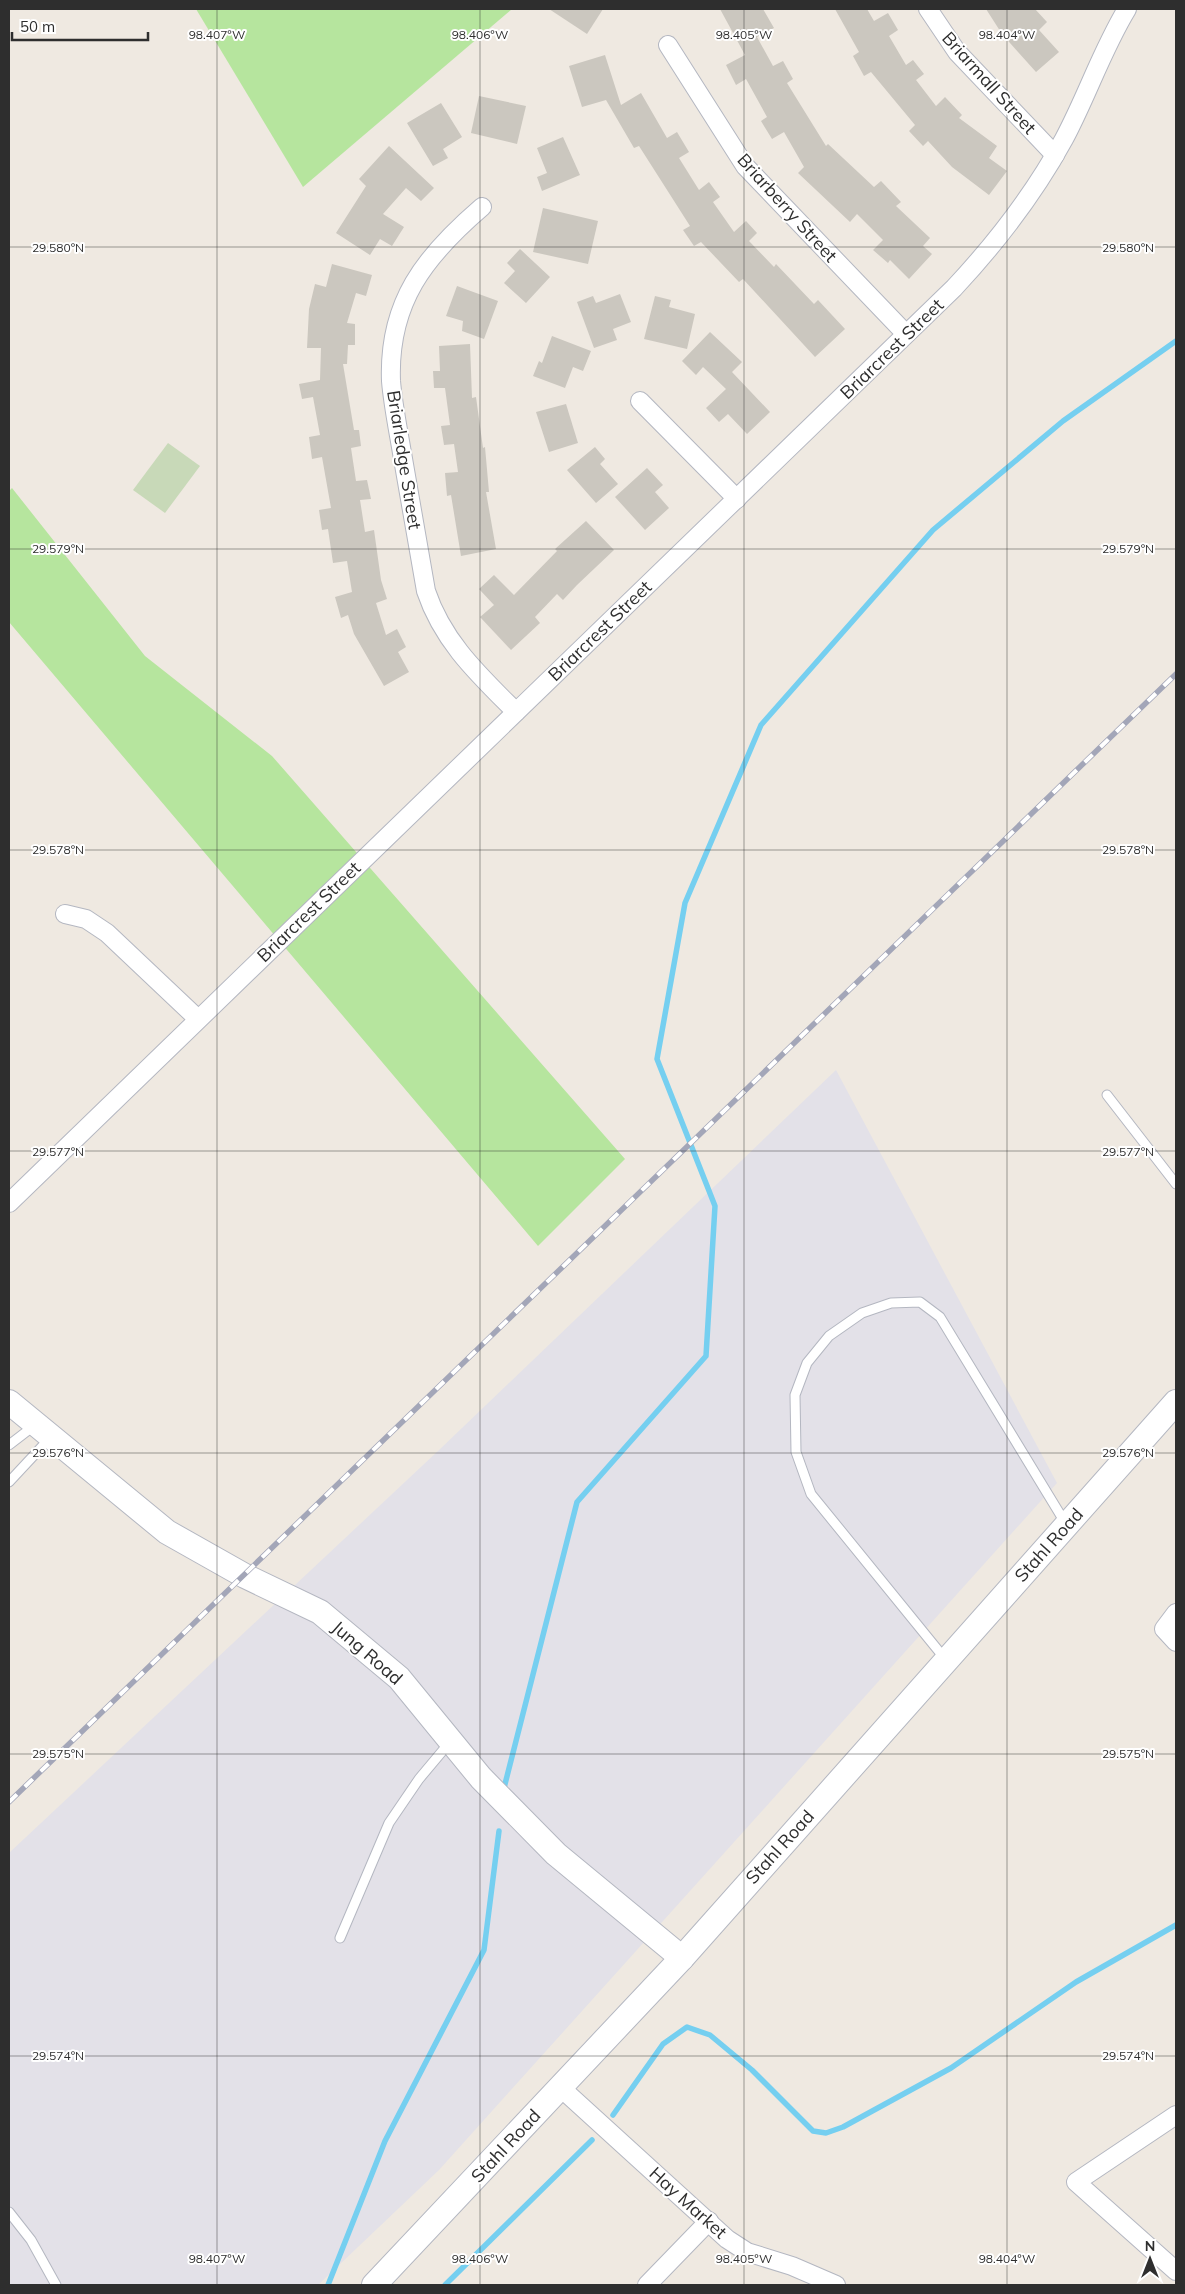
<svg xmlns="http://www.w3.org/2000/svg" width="1185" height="2294" viewBox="0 0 1185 2294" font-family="Mulish,sans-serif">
  <rect width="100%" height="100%" fill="#efe9e1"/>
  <polygon fill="#e3e1e8" points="836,1070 1057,1483 439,2170 318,2285 9,2285 9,1853 438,1451"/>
  <g fill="#b6e59e">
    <polygon points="196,9 512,9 303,187"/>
    <polygon points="12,488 145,656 272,756 625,1159 538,1246 9,622 9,491"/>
  </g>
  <polygon fill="#c8d9b8" points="168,443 200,466 165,513 133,490"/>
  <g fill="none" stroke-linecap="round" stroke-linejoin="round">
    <g stroke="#75cff0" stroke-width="5.5">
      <polyline points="504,1788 577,1502 706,1356 715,1206 657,1059 685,903 761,725 933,530 1063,421 1176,341"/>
      <polyline points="613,2115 663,2044 687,2027 710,2035 752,2070 813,2131 826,2133 843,2127 951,2068 1076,1982 1176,1925"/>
      <polyline points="328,2285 385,2141 484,1950 499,1831"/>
      <polyline points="445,2285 592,2140"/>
    </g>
  </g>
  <g fill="#cbc7bf">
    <polygon points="549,9 603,9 587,34"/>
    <polygon points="720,9 763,9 774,28 757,37 773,66 783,61 793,79 787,83 826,146 828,144 874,187 881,181 901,202 896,206 930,238 923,246 932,254 909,279 890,260 888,263 873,250 883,240 857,214 850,222 798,173 804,167 784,132 772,139 761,121 767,117 746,79 736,85 726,65 745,55"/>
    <polygon points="835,9 867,9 874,21 888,13 898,30 889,36 906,65 913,60 924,74 916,80 936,106 945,97 962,115 959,118 997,146 989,158 1007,171 989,195 952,167 928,141 923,146 909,131 915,125 871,72 864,76 853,56 859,52"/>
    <polygon points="986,9 1035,9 1047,22 1039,30 1059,52 1036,72 1002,34"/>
    <polygon points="605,55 621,105 641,93 667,138 677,132 689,152 679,158 699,190 709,182 720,197 713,202 734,232 746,221 757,233 749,241 774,267 776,264 814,304 818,300 845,329 815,357 743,279 739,282 701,242 694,246 683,230 690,226 639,146 634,148 606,100 582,107 569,66"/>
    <polygon points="479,96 526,106 517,144 471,133"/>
    <polygon points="441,103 462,137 443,149 448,158 433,166 407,123"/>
    <polygon points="563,137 580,175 542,191 537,177 547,173 537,148"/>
    <polygon points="389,146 434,188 421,201 406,188 383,214 404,227 392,246 380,239 370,255 336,233 366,186 359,179"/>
    <polygon points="543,208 598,221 588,264 533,252"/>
    <polygon points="520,249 550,277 526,303 504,283 515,271 507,263"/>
    <polygon points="332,264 372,275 366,296 356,293 347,323 355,324 355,345 348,345 347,364 343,364 354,430 359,430 361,446 351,448 356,481 367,480 371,499 360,500 365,532 374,530 381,580 387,599 376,603 386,635 397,629 406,647 398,652 409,672 384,686 354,634 348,615 341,618 335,597 352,592 347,561 333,563 328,529 322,530 319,510 331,508 322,457 312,459 309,437 320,435 313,397 302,399 299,384 320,380 321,348 307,348 309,309 315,284 326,287"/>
    <polygon points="457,286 498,301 484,339 462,331 463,321 446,316"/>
    <polygon points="620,294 631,322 613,329 617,340 594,348 577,302 593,296 596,303"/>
    <polygon points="655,296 671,300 669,307 695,314 687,349 644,339"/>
    <polygon points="710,332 742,362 732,372 770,412 747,434 728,414 719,422 706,408 726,389 703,367 696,375 682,361"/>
    <polygon points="552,336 591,351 583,371 573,367 565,388 533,376 539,361 542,363"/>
    <polygon points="470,344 472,398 476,397 483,448 485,447 489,492 486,492 496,549 461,556 451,495 447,496 445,473 458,472 454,444 444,445 441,426 450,425 445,388 434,388 433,371 440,371 439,346"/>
    <polygon points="566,404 578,443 549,452 536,412"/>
    <polygon points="595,447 605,459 600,464 618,484 596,503 567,470"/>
    <polygon points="647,468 663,485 655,492 669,508 645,530 615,497"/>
    <polygon points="586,521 614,550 577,585 563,600 557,594 535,617 540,623 511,650 480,617 494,605 479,589 494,575 514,595 557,551 555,549"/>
  </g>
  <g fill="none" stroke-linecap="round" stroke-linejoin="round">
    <defs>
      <g id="lane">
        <polyline points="1107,1095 1176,1184"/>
        <polyline points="9,1445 35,1425"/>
        <polyline points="9,1482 50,1438"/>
        <polyline points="946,1660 811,1494 796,1452 795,1395 807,1363 829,1336 862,1313 891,1303 920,1302 940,1317 1066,1524"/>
        <polyline points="340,1938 389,1823 419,1779 450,1742"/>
        <polyline points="9,2212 31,2240 56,2285"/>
      </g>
      <g id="street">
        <polyline points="928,9 957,52 1055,155"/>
        <polyline points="668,45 745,166 906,334"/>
        <path d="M482,207C425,256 388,302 391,381C393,405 398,429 402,453C410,499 418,545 426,591C443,642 479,675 516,712"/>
        <polyline points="640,401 737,499"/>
        <polyline points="65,914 86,919 107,933 198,1019"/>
        <path d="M9,1203L954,288C997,242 1034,194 1064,139C1087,96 1102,50 1127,9"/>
        <polyline points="1176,1613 1164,1629 1176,1642"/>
        <polyline points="560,2087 727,2239 747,2252 792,2266 836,2285"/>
        <polyline points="1176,2115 1076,2182 1176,2271"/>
        <polyline points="647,2285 709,2221"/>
      </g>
      <g id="secondary">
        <polyline points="9,1402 167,1532 245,1576 320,1612 399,1678 481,1778 556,1854 682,1958"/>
        <polyline points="374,2285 682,1958 1176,1402"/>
      </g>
    </defs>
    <use href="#lane" stroke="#b4b7c1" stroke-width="11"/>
    <use href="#street" stroke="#b4b7c1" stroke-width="20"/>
    <use href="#secondary" stroke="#b4b7c1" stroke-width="26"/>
    <use href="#lane" stroke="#fff" stroke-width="9"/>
    <use href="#street" stroke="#fff" stroke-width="18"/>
    <use href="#secondary" stroke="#fff" stroke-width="24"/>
    <defs>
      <polyline id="rail" points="9,1802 1176,674"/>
    </defs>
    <use href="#rail" stroke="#a3a6b8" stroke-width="5.5"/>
    <use href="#rail" stroke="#fff" stroke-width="4" stroke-dasharray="11" stroke-linecap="butt"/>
  </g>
  <path fill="none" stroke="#2e2e2e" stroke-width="1" stroke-opacity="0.45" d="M217,9V2285M480,9V2285M744,9V2285M1007,9V2285M9,247H1176M9,549H1176M9,850H1176M9,1151H1176M9,1453H1176M9,1754H1176M9,2056H1176"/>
  <g text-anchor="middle" stroke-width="4" stroke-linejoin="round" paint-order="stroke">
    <g font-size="18" fill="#2e2e2e" stroke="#fff">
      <text transform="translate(989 83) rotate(48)" y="6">Briarmall Street</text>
      <text transform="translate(787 208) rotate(48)" y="6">Briarberry Street</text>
      <text transform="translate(892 349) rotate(-44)" y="6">Briarcrest Street</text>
      <text transform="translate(404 460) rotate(81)" y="6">Briarledge Street</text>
      <text transform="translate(600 631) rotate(-44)" y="6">Briarcrest Street</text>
      <text transform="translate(309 912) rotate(-44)" y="6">Briarcrest Street</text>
      <text transform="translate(1049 1545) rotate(-48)" y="6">Stahl Road</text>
      <text transform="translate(367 1653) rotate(41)" y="6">Jung Road</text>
      <text transform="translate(780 1847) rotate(-48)" y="6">Stahl Road</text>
      <text transform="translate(506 2146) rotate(-47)" y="6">Stahl Road</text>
      <text transform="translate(688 2203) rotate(42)" y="6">Hay Market</text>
    </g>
  </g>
  <g font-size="12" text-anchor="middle" fill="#2e2e2e" stroke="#fff" stroke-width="4" stroke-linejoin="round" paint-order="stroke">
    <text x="217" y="39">98.407°W</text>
    <text x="480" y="39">98.406°W</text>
    <text x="744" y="39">98.405°W</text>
    <text x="1007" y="39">98.404°W</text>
    <text x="58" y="252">29.580°N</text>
    <text x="1128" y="252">29.580°N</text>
    <text x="58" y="553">29.579°N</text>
    <text x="1128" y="553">29.579°N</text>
    <text x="58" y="854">29.578°N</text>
    <text x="1128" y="854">29.578°N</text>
    <text x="58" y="1156">29.577°N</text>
    <text x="1128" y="1156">29.577°N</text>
    <text x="58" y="1457">29.576°N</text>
    <text x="1128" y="1457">29.576°N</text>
    <text x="58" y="1758">29.575°N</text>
    <text x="1128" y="1758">29.575°N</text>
    <text x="58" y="2060">29.574°N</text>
    <text x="1128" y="2060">29.574°N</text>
    <text x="217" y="2263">98.407°W</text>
    <text x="480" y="2263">98.406°W</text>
    <text x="744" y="2263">98.405°W</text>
    <text x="1007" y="2263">98.404°W</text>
  </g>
  <rect width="1185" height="2294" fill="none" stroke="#2e2e2e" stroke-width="20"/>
  <g transform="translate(1150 2259)" stroke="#ffffff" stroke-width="4" paint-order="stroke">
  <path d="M0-4L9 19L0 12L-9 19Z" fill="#2e2e2e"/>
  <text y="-8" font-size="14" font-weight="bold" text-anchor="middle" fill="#2e2e2e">N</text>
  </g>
  <path d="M12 32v8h136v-8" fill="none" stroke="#2e2e2e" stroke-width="2.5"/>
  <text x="20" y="32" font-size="15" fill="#2e2e2e" stroke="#ffffff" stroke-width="4" paint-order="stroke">50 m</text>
</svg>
